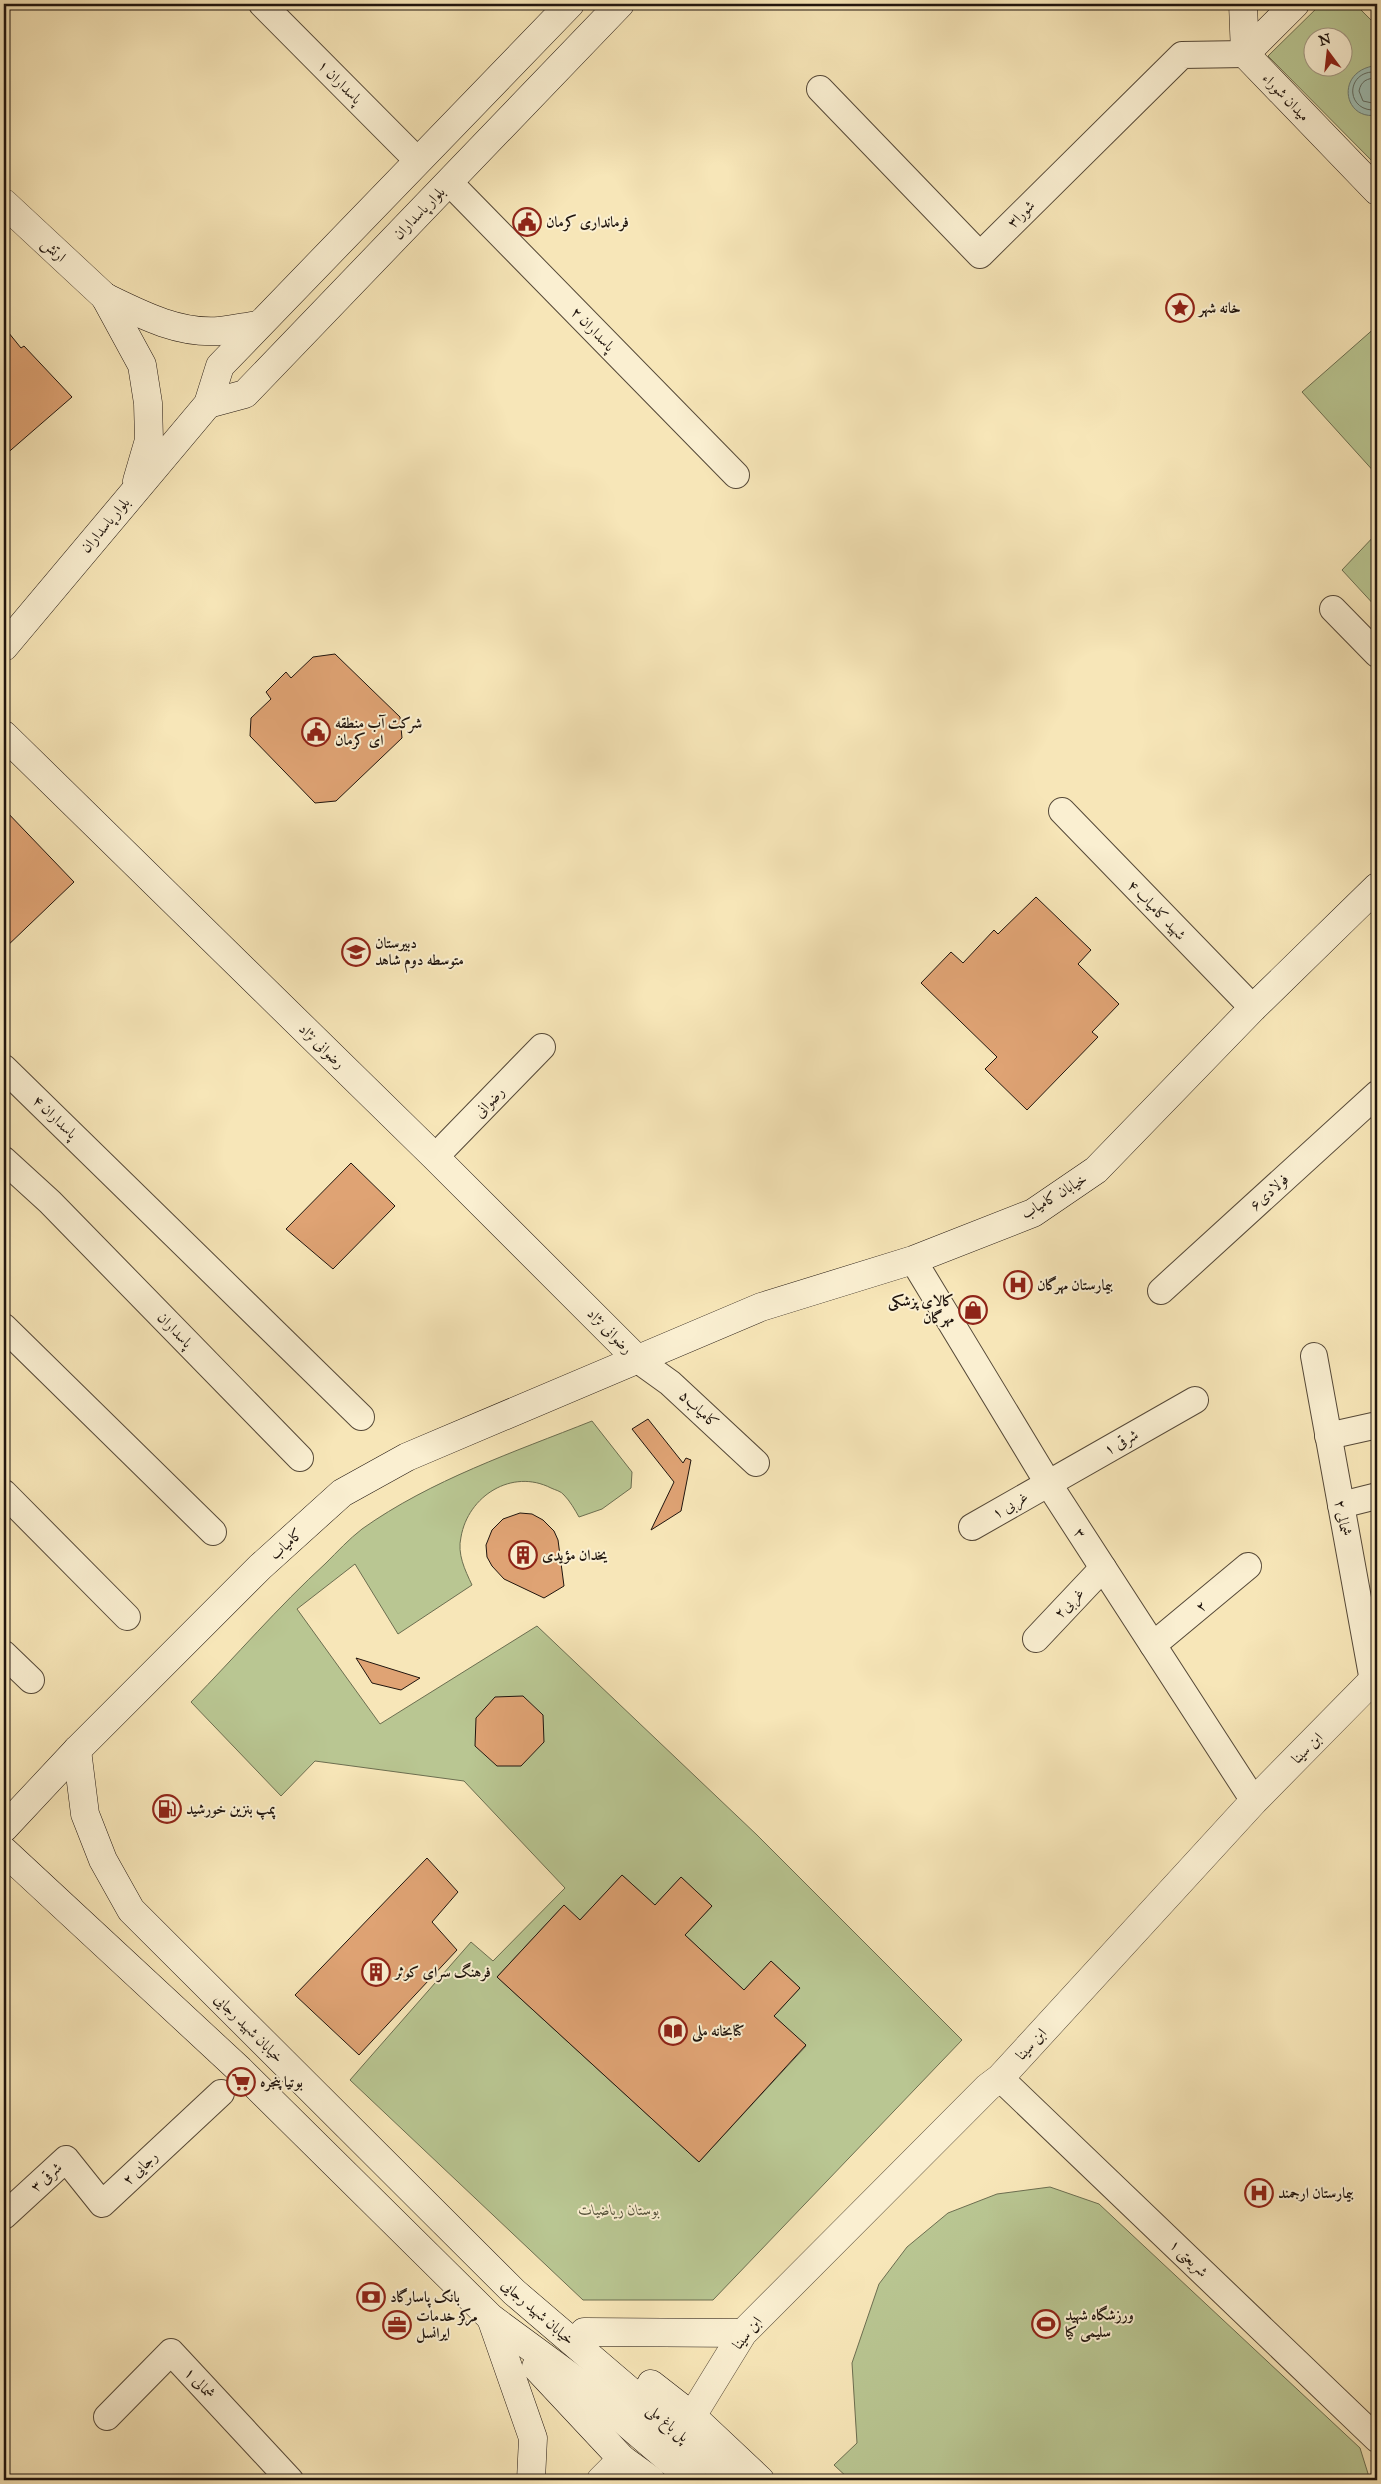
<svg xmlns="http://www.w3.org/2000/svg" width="1381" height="2484" viewBox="0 0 1381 2484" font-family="'IM FELL Great Primer',Amiri,serif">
  <rect width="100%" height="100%" fill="#f7e6b8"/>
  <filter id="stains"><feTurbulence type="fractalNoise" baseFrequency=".004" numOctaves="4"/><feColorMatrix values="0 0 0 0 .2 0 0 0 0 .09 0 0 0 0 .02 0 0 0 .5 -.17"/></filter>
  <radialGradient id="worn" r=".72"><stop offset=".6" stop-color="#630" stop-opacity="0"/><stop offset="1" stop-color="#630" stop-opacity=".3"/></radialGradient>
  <g fill="#b9c692" stroke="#6c6e50" fill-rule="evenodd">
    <path d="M1321,4H1355L1377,26V67L1373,66L1372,116L1377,115V166L1268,56ZM1314,38H1344V68H1314Z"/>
    <polygon points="1377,326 1377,475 1302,392"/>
    <polygon points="1377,533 1377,608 1342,570"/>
    <path d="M592,1421L632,1472L631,1488L602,1509L579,1517C575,1510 570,1501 564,1495C561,1491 555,1490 551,1488C512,1468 468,1496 461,1537C457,1554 465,1570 472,1585L398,1634L355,1564L297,1609L380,1724L537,1626L757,1835L962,2040L713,2300H583L350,2080L471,1942L493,1961L565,1888L464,1781L315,1761L281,1796L191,1702C236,1656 278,1607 326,1563C337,1552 349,1539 362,1529C431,1480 514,1452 592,1421ZM622,1875L655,1905L681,1877L712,1906L685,1935L744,1990L771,1961L800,1988L774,2016L806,2046L699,2162L497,1977L563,1906L580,1920Z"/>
    <polygon points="1050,2187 1099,2204 1360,2448 1370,2480 850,2480 834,2465 857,2443 852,2363 879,2284 907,2247 948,2213 997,2194"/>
  </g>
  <path fill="#9ebeb4" stroke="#6c7a72" d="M1373,66L1377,67V115C1344,121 1335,73 1373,66Z"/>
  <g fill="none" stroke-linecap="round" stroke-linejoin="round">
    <g stroke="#5f6a61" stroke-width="1">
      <path d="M1377,72C1345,69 1344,113 1377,110"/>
      <path d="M1377,78C1367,78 1361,81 1359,91L1363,101L1377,104"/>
    </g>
  </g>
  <g fill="#dfa374" stroke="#20150e">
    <polygon points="4,327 21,348 24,346 72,397 4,456"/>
    <polygon points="335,654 400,717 402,738 336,801 315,803 250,736 251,718 271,699 266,692 286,672 291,678 313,657"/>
    <polygon points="4,809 74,882 4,949"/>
    <polygon points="1036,897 1091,950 1078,964 1119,1004 1092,1032 1098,1037 1027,1110 985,1069 997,1057 921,983 951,952 963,963 994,930 998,934"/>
    <polygon points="351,1163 395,1206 333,1269 286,1229"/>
    <polygon points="648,1419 683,1463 686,1458 691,1460 681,1511 651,1530 674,1482 632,1429"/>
    <polygon points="520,1513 532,1514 543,1520 554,1531 558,1540 564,1586 544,1598 504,1579 492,1566 487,1557 486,1545 492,1530 503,1519"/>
    <polygon points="356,1658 420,1678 401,1690 372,1683"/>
    <polygon points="523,1696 543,1715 544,1742 521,1766 497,1766 475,1746 476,1718 495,1697"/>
    <polygon points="427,1858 458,1892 432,1922 457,1950 359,2055 295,1995"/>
    <polygon points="622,1875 655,1905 681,1877 712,1906 685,1935 744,1990 771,1961 800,1988 774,2016 806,2045 699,2162 497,1977 564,1905 580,1920"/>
  </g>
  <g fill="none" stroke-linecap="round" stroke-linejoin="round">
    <defs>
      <g id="minor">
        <polyline points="262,4 417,160"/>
        <polyline points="820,89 980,255 1182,55 1245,54"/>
        <polyline points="449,182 736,475"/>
        <polyline points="1333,609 1377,654"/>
        <polyline points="1062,811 1253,1008"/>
        <polyline points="4,1068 361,1417"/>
        <polyline points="435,1157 542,1047"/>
        <polyline points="4,1160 50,1202 300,1458"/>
        <polyline points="913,1260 1048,1483 1254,1801"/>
        <polyline points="1161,1291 1377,1094"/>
        <polyline points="4,1327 213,1532"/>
        <polyline points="1314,1356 1373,1681"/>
        <polyline points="638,1360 670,1383 756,1463"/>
        <polyline points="1328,1436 1373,1426"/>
        <polyline points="4,1493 127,1617"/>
        <polyline points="1341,1505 1377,1496"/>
        <polyline points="972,1527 1195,1400"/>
        <polyline points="1036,1639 1103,1568"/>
        <polyline points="1153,1645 1248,1566"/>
        <polyline points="4,1654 31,1680"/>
        <polyline points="1000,2078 1377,2439"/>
        <polyline points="4,2216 66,2159 102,2204 221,2093"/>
        <polyline points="107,2417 171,2352 290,2480"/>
      </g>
      <g id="tertiary">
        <polyline points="4,203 105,297"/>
        <polyline points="692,2416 743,2333 988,2087 1000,2078 1254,1801 1377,1676"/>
        <polyline points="601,2480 622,2459"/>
      </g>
      <g id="secondary">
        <polyline points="1243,4 1245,54"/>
        <polyline points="1245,54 1377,191"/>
        <polyline points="1245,54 1295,4"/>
        <polyline points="105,297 142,365 148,403 149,440 137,481"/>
        <path d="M105,297C140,314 178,334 219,331C231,330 244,327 257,325"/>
        <polyline points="208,404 245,394 620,4"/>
        <polyline points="4,647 208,404 220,366 570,4"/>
        <polyline points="4,735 435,1157 638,1360"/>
        <polyline points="77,1750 85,1814 103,1860 131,1910 514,2292 734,2480"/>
        <polyline points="4,1828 77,1750 260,1567 342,1493 407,1457 761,1307 913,1260 1033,1213 1096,1170 1253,1008 1377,887"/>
        <polyline points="4,1851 240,2070 491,2318 582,2385 693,2480"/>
        <polyline points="491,2318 533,2438 531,2480"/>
        <polyline points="584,2332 743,2333"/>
        <polyline points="536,2367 622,2459 651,2480"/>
        <polyline points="651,2384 692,2416 760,2480"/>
      </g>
    </defs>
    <use href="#minor" stroke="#564938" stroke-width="28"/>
    <use href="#tertiary" stroke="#564938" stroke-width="29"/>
    <use href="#secondary" stroke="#20150e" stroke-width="29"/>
    <use href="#minor" stroke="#faefd1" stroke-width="26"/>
    <use href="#tertiary" stroke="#faefd1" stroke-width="28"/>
    <use href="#secondary" stroke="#faefd1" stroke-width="28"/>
  </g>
  <defs>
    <symbol id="civic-ring" viewBox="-11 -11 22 22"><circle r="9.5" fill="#faefd1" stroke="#8f2418" stroke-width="1.5"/><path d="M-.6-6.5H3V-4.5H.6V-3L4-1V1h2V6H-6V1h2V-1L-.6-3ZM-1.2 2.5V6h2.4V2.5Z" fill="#8f2418"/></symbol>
    <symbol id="sight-ring" viewBox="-11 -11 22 22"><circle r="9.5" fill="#faefd1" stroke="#8f2418" stroke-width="1.5"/><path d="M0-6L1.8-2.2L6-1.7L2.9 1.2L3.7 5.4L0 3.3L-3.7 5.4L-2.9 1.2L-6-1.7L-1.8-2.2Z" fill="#8f2418"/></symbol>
    <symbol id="school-ring" viewBox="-11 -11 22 22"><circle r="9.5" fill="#faefd1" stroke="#8f2418" stroke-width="1.5"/><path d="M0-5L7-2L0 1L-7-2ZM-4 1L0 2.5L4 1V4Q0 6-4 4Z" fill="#8f2418"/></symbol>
    <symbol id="hospital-ring" viewBox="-11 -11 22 22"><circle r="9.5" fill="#faefd1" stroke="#8f2418" stroke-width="1.5"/><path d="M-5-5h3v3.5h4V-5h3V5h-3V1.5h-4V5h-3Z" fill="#8f2418"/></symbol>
    <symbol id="shop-ring" viewBox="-11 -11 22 22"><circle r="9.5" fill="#faefd1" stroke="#8f2418" stroke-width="1.5"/><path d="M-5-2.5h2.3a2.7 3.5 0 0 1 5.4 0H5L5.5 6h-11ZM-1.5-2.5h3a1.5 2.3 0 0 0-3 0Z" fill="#8f2418"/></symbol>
    <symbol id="building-ring" viewBox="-11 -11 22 22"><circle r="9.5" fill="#faefd1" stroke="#8f2418" stroke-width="1.5"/><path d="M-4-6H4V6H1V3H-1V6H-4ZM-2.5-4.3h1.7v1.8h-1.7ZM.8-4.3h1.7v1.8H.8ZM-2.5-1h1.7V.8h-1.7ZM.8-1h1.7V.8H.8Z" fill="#8f2418"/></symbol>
    <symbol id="fuel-ring" viewBox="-11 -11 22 22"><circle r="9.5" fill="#faefd1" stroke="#8f2418" stroke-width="1.5"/><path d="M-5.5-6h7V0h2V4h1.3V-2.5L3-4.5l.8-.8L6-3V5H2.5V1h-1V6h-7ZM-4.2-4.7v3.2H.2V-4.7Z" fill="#8f2418"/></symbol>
    <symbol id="library-ring" viewBox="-11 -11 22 22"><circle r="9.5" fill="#faefd1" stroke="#8f2418" stroke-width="1.5"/><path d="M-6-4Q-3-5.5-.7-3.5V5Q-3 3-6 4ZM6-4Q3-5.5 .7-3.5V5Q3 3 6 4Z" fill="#8f2418"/></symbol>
    <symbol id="supermarket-ring" viewBox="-11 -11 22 22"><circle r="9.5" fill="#faefd1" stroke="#8f2418" stroke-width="1.5"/><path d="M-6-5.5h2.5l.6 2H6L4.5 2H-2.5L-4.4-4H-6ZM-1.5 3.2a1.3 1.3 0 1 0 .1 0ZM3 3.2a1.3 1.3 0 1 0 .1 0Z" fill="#8f2418"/></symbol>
    <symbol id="bank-ring" viewBox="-11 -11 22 22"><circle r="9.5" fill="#faefd1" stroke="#8f2418" stroke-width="1.5"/><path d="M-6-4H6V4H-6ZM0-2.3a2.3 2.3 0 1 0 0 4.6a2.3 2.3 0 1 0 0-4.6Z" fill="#8f2418"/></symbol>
    <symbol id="stadium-ring" viewBox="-11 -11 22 22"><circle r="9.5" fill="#faefd1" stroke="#8f2418" stroke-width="1.5"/><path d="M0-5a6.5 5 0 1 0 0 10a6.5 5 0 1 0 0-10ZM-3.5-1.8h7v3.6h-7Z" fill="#8f2418"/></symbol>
    <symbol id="office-ring" viewBox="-11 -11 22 22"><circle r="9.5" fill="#faefd1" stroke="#8f2418" stroke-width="1.5"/><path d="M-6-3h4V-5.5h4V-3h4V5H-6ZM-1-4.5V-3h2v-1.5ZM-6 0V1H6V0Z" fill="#8f2418"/></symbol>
  </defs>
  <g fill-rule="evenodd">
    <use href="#civic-ring" x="511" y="206" width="32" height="32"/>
    <use href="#sight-ring" x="1164" y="292" width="32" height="32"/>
    <use href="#civic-ring" x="300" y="716" width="32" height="32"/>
    <use href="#school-ring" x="340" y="936" width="32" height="32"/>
    <use href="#hospital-ring" x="1002" y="1269" width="32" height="32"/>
    <use href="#shop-ring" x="957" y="1294" width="32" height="32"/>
    <use href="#building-ring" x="507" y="1539" width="32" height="32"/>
    <use href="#fuel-ring" x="151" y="1793" width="32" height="32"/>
    <use href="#building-ring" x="360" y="1956" width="32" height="32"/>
    <use href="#library-ring" x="657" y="2015" width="32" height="32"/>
    <use href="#supermarket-ring" x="225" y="2066" width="32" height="32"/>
    <use href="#hospital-ring" x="1243" y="2177" width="32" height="32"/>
    <use href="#bank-ring" x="355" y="2281" width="32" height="32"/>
    <use href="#stadium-ring" x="1030" y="2308" width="32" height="32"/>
    <use href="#office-ring" x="381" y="2309" width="32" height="32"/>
  </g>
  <g text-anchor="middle" stroke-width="4" stroke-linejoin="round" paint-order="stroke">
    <g font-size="15" fill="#20150e" stroke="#faefd1">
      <text transform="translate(340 82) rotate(45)" y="5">پاسداران ۱</text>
      <text transform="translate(1286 97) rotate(46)" y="5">میدان شوراء</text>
      <text transform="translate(419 213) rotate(-46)" y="5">بلوار پاسداران</text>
      <text transform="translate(1021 214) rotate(-45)" y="5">شورا۳</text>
      <text transform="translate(54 250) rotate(43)" y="5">ارتش</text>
      <text transform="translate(593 329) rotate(46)" y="5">پاسداران ۲</text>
      <text transform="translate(105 525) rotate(-50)" y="5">بلوار پاسداران</text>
      <text transform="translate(1157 910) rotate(46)" y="5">شهید کامیاب ۴</text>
      <text transform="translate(322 1046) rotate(44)" y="5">رضوانی نژاد</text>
      <text transform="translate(489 1102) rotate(-46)" y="5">رضوانی</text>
      <text transform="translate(55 1117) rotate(44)" y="5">پاسداران ۴</text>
      <text transform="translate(1269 1192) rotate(-42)" y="5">فولادی۶</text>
      <text transform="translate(1054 1196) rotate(-31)" y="5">خیابان کامیاب</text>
      <text transform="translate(175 1330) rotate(46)" y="5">پاسداران</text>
      <text transform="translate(610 1331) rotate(45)" y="5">رضوانی نژاد</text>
      <text transform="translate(699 1409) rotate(43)" y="5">کامیاب۵</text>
      <text transform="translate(1121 1442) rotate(-29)" y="5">۱ شرقی</text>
      <text transform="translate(1010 1505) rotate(-30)" y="5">۱ غربی</text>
      <text transform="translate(1343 1518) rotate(80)" y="5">۲ شمالی</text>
      <text transform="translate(1080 1533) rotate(57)" y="5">۳</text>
      <text transform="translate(286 1544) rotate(-42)" y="5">کامیاب</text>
      <text transform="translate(1069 1603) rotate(-46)" y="5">غربی۲</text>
      <text transform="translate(1201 1606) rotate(-40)" y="5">۲</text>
      <text transform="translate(1307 1748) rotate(-45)" y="5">ابن سینا</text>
      <text transform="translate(249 2028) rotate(45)" y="5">خیابان شهید رجایی</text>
      <text transform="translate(1031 2044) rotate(-47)" y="5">ابن سینا</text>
      <text transform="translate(140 2168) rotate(-43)" y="5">رجایی ۲</text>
      <text transform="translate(46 2177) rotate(-42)" y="5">شرقی ۳</text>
      <text transform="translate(1189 2258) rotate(44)" y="5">شریعتی ۱</text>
      <text transform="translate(538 2312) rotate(41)" y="5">خیابان شهید رجایی</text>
      <text transform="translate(747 2333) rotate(-51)" y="5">ابن سینا</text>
      <text transform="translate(200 2383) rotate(47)" y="5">شمالی ۱</text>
      <text transform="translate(668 2423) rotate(40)" y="5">پل باغ ملی</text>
    </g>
    <g font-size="15" font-weight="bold" fill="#20150e" stroke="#faefd1" text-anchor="start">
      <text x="546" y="227">فرمانداری کرمان</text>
      <text x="1199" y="313">خانه شهر</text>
      <text x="335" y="728">شرکت آب منطقه<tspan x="335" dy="17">ای کرمان</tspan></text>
      <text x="375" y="948">دبیرستان<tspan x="375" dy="17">متوسطه دوم شاهد</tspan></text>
      <text x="1037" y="1290">بیمارستان مهرگان</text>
      <text x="954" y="1306" text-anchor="end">کالای پزشکی<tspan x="954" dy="17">مهرگان</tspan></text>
      <text x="542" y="1560">یخدان مؤیدی</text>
      <text x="186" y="1814">پمپ بنزین خورشید</text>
      <text x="395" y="1977">فرهنگ سرای کوثر</text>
      <text x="692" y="2036">کتابخانه ملی</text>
      <text x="260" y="2087">بوتیا پنجره</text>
      <text x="1278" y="2198">بیمارستان ارجمند</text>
      <text x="390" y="2302">بانک پاسارگاد</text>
      <text x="1065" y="2320">ورزشگاه شهید<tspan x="1065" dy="17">سلیمی کیا</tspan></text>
      <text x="416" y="2321">مرکز خدمات<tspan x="416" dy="17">ایرانسل</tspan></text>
    </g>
    <g font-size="15" font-style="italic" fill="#56533c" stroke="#faefd1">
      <text x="619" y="2215">بوستان ریاضیات</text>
    </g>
  </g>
  <rect width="1381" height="2484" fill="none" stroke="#f7e6b8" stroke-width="20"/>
  <rect x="5" y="5" width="1371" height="2474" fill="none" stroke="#20150e" stroke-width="2.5"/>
  <rect x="10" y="10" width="1361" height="2464" fill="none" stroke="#20150e"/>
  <g transform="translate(1328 52) rotate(345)"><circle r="24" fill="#faefd1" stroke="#a39883"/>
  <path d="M0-4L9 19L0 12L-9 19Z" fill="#8f2418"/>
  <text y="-8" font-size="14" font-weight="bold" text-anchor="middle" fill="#20150e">N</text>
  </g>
  <rect width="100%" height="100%" filter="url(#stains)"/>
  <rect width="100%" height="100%" fill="url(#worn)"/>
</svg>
